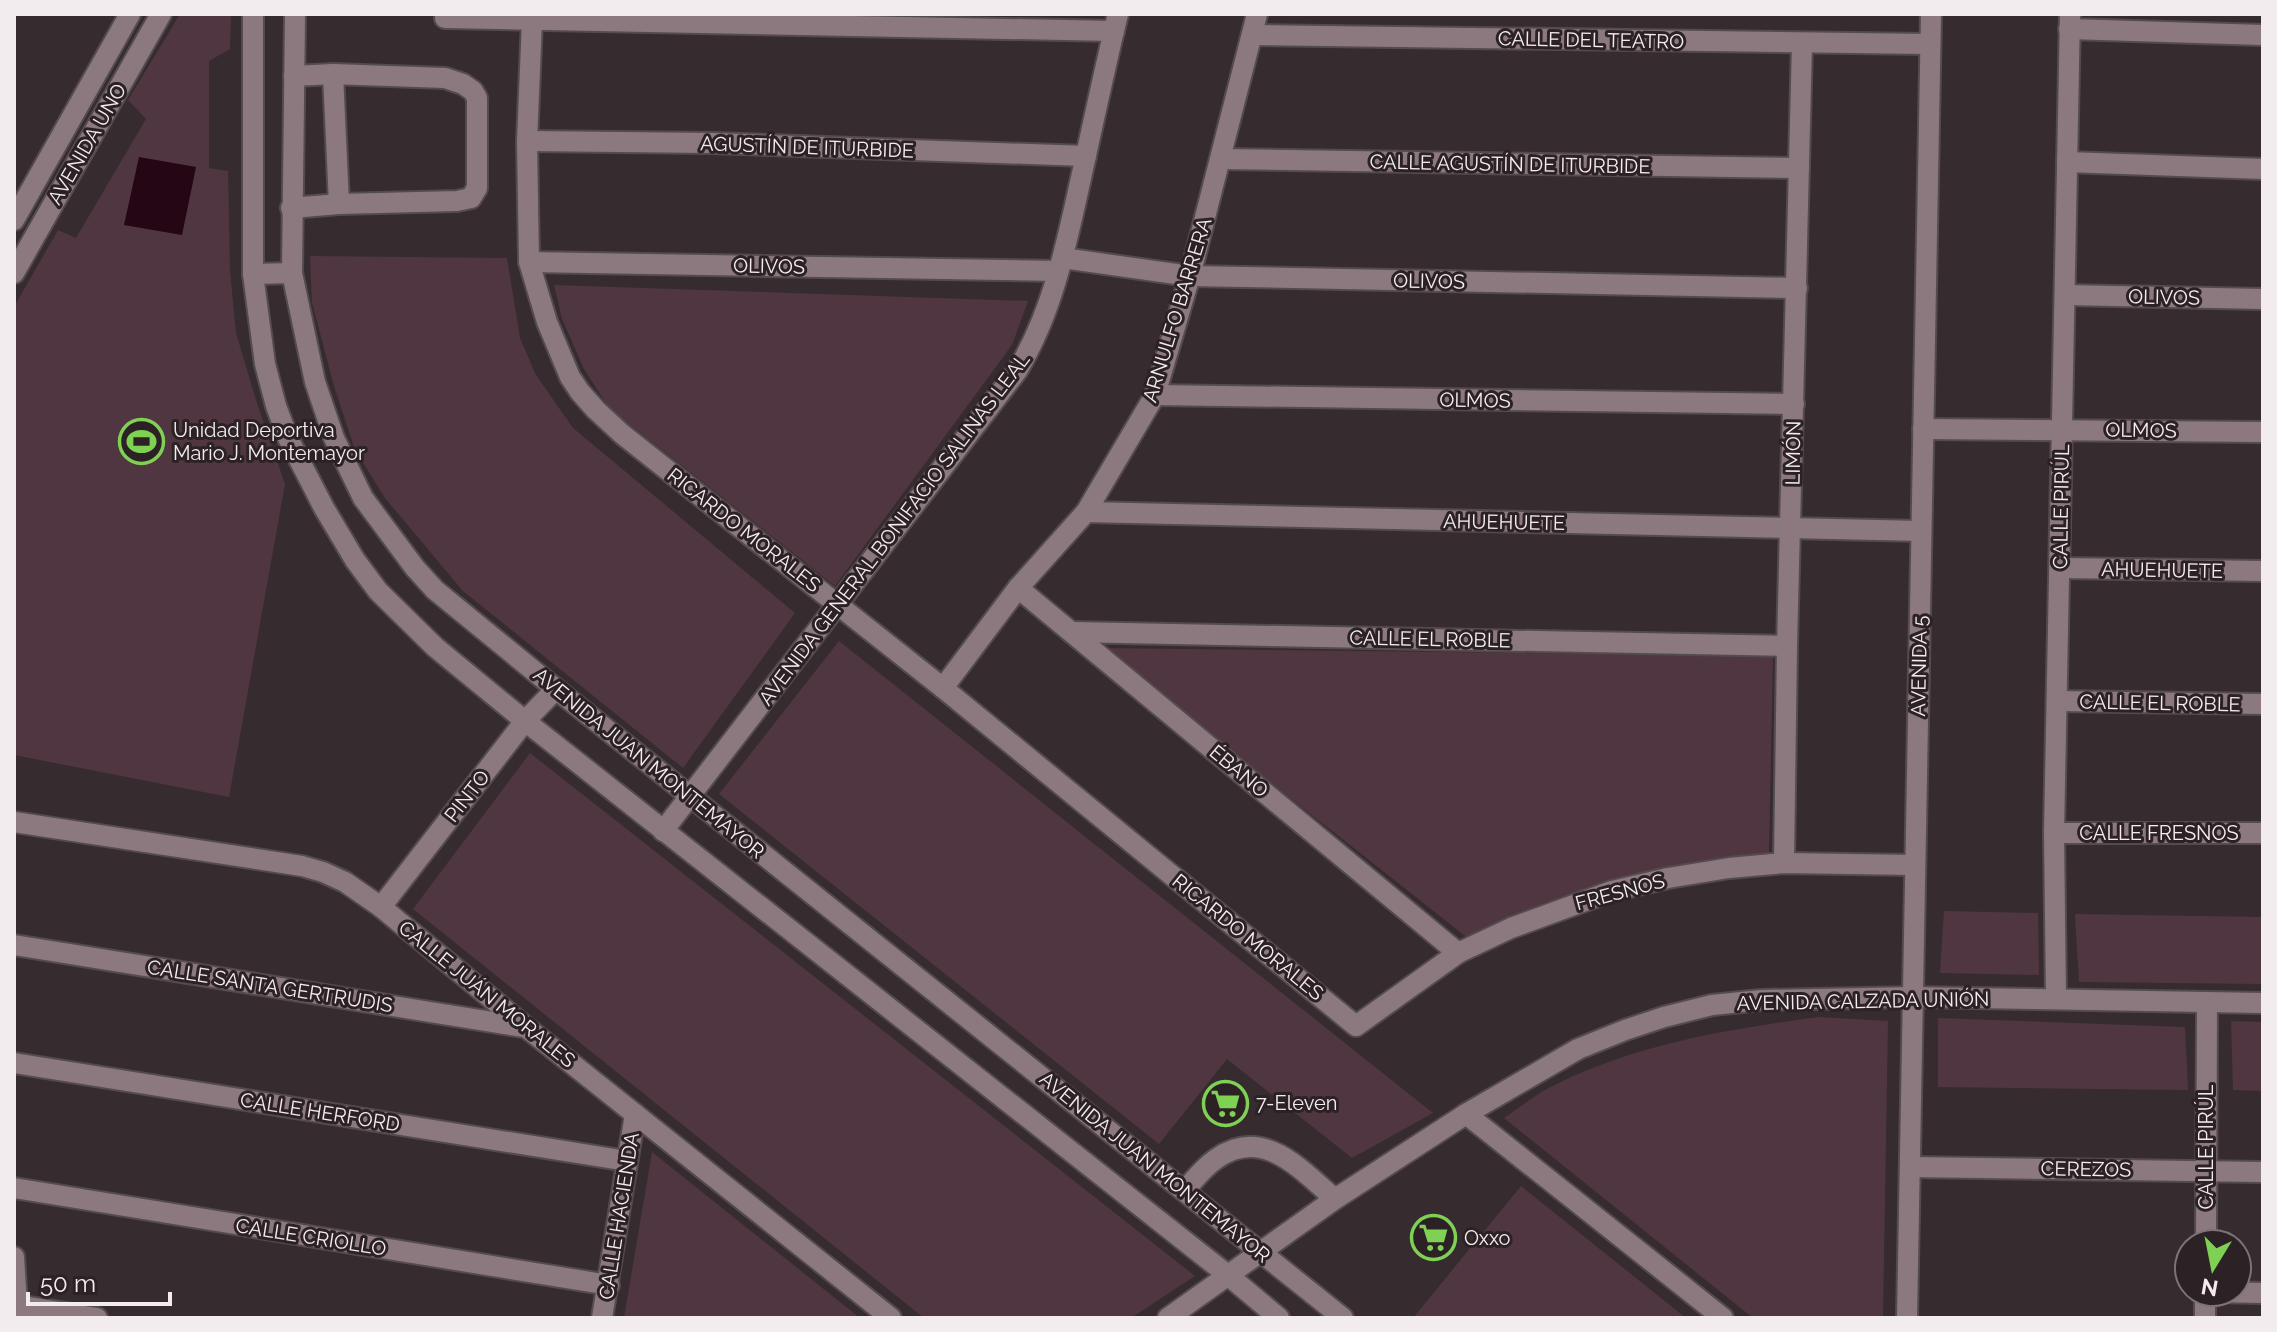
<svg xmlns="http://www.w3.org/2000/svg" width="2277" height="1332" viewBox="0 0 2277 1332" font-family="Raleway,sans-serif">
  <rect width="100%" height="100%" fill="#362c2f"/>
  <g fill="#4f3640">
    <polygon points="180,14 231,14 230,49 209,61 209,168 228,171 230,271 236,333 256,400 285,484 229,797 14,755 14,307 58,230 76,238 146,119 128,100"/>
    <polygon points="310,256 507,258 520,338 536,375 573,428 795,613 683,768 463,591 385,498 355,450 334,386 312,303"/>
    <polygon points="554,285 1028,301 1012,345 835,586 609,408 584,369 562,319"/>
    <polygon points="839,641 1433,1113 1352,1158 1227,1059 1159,1144 719,794"/>
    <polygon points="1100,648 1773,656 1769,853 1677,868 1469,939"/>
    <polygon points="530,753 1195,1276 1131,1318 924,1318 413,909"/>
    <polygon points="1944,911 2038,913 2039,975 1940,973"/>
    <polygon points="2075,914 2263,917 2263,984 2079,982"/>
    <path d="M1819,1017L1888,1021L1883,1318H1753L1504,1118C1518,1109 1531,1098 1545,1090C1628,1045 1728,1029 1819,1017Z"/>
    <polygon points="1938,1018 2185,1027 2188,1090 1938,1087"/>
    <polygon points="2231,1021 2263,1022 2263,1091 2233,1090"/>
    <polygon points="652,1152 860,1318 624,1318"/>
    <polygon points="1521,1186 1686,1318 1413,1318"/>
  </g>
  <polygon fill="#250614" points="139,157 196,167 182,235 124,225"/>
  <g fill="none" stroke-linecap="round" stroke-linejoin="round">
    <defs>
      <g id="minor">
        <polyline points="253,14 253,274 265,364 276,406 288,438 324,508 355,560 378,591 435,647 525,721 1229,1276 1279,1318"/>
        <polyline points="295,14 292,273 315,382 334,438 363,498 415,568 435,590 556,689 1343,1318"/>
        <polyline points="445,18 1114,31"/>
        <polyline points="532,21 527,141 529,262 547,322 570,377 580,392 596,410 622,434 943,688 1356,1026 1458,953 1511,928 1612,891 1668,878 1729,868 1784,863 1915,865"/>
        <polyline points="2069,29 2263,35"/>
        <polyline points="1252,35 1929,44"/>
        <polyline points="294,76 333,74"/>
        <polyline points="527,141 712,143 1086,156"/>
        <polyline points="1221,159 1799,168"/>
        <polyline points="2067,162 2263,169"/>
        <polyline points="291,208 339,204 457,201 471,198 477,188 477,98 473,91 463,84 445,78 333,74 339,204"/>
        <polyline points="14,220 130,14"/>
        <polyline points="1063,258 1190,276 1797,288"/>
        <polyline points="529,262 1058,271"/>
        <polyline points="14,273 161,14"/>
        <polyline points="253,274 292,273"/>
        <polyline points="2065,295 2263,299"/>
        <polyline points="1155,395 1794,404"/>
        <polyline points="1923,429 2263,432"/>
        <polyline points="1086,512 1921,531"/>
        <polyline points="2061,568 2263,571"/>
        <polyline points="1018,588 1458,953"/>
        <polyline points="1072,632 1787,646"/>
        <polyline points="943,688 1018,588 1086,512 1155,395 1190,276 1257,14"/>
        <polyline points="2057,701 2263,704"/>
        <polyline points="14,822 302,866 323,872 345,882 381,907 527,1028 891,1318"/>
        <path d="M663,831L1017,371C1051,315 1065,251 1079,187C1092,129 1104,71 1118,14"/>
        <polyline points="2054,833 2263,833"/>
        <polyline points="1784,863 1787,646 1802,43"/>
        <polyline points="381,907 525,721 556,689"/>
        <polyline points="14,945 523,1027"/>
        <polyline points="2056,999 2054,833 2070,14"/>
        <polyline points="14,1063 627,1161"/>
        <polyline points="1466,1114 1723,1318"/>
        <polyline points="1910,1167 2263,1172"/>
        <polyline points="14,1188 609,1285"/>
        <path d="M1185,1190C1195,1179 1204,1167 1216,1159C1263,1125 1301,1170 1335,1199"/>
        <polyline points="2206,1244 2207,1002"/>
        <polyline points="14,1257 17,1305 15,1318"/>
        <polyline points="2213,1292 2263,1293"/>
        <polyline points="17,1305 97,1318"/>
        <polyline points="602,1318 635,1114"/>
        <polyline points="1168,1318 1335,1199 1466,1114 1578,1049 1625,1030 1664,1017 1712,1005 1761,1000 1913,997 2263,1003"/>
        <polyline points="1907,1318 1931,14"/>
        <polyline points="2205,1318 2205,1292"/>
      </g>
    </defs>
    <use href="#minor" stroke="#544b4e" stroke-width="24"/>
    <use href="#minor" stroke="#8c7980" stroke-width="20"/>
  </g>
  <defs>
    <symbol id="stadium-ring" viewBox="-11 -11 22 22"><circle r="9.5" fill="#2c2226" stroke="#7ed153" stroke-width="1.5"/><path d="M0-5a6.5 5 0 1 0 0 10a6.5 5 0 1 0 0-10ZM-3.5-1.8h7v3.6h-7Z" fill="#7ed153"/></symbol>
    <symbol id="supermarket-ring" viewBox="-11 -11 22 22"><circle r="9.5" fill="#2c2226" stroke="#7ed153" stroke-width="1.5"/><path d="M-6-5.5h2.5l.6 2H6L4.5 2H-2.5L-4.4-4H-6ZM-1.5 3.2a1.3 1.3 0 1 0 .1 0ZM3 3.2a1.3 1.3 0 1 0 .1 0Z" fill="#7ed153"/></symbol>
  </defs>
  <g fill-rule="evenodd">
    <use href="#stadium-ring" x="116" y="416" width="51" height="51"/>
    <use href="#supermarket-ring" x="1200" y="1078" width="51" height="51"/>
    <use href="#supermarket-ring" x="1408" y="1212" width="51" height="51"/>
  </g>
  <g text-anchor="middle" stroke-width="6" stroke-linejoin="round" paint-order="stroke">
    <g font-size="20" fill="#f3ecef" stroke="#2c2226">
      <text transform="translate(1591 40) rotate(1)" y="7">CALLE DEL TEATRO</text>
      <text transform="translate(87 144) rotate(-60)" y="7">AVENIDA UNO</text>
      <text transform="translate(807 147) rotate(2)" y="7">AGUSTÍN DE ITURBIDE</text>
      <text transform="translate(1510 164) rotate(1)" y="7">CALLE AGUSTÍN DE ITURBIDE</text>
      <text transform="translate(769 266) rotate(1)" y="7">OLIVOS</text>
      <text transform="translate(1429 281) rotate(1)" y="7">OLIVOS</text>
      <text transform="translate(2164 297) rotate(1)" y="7">OLIVOS</text>
      <text transform="translate(1177 310) rotate(-73)" y="7">ARNULFO BARRERA</text>
      <text transform="translate(1475 400) rotate(1)" y="7">OLMOS</text>
      <text transform="translate(2141 430) rotate(1)" y="7">OLMOS</text>
      <text transform="translate(1793 453) rotate(-89)" y="7">LIMÓN</text>
      <text transform="translate(2061 507) rotate(-89)" y="7">CALLE PIRÚL</text>
      <text transform="translate(1504 522) rotate(1)" y="7">AHUEHUETE</text>
      <text transform="translate(894 529) rotate(-53)" y="7">AVENIDA GENERAL BONIFACIO SALINAS LEAL</text>
      <text transform="translate(744 530) rotate(38)" y="7">RICARDO MORALES</text>
      <text transform="translate(2162 570) rotate(1)" y="7">AHUEHUETE</text>
      <text transform="translate(1430 639) rotate(1)" y="7">CALLE EL ROBLE</text>
      <text transform="translate(1919 666) rotate(-89)" y="7">AVENIDA 5</text>
      <text transform="translate(2160 703) rotate(1)" y="7">CALLE EL ROBLE</text>
      <text transform="translate(649 763) rotate(39)" y="7">AVENIDA JUAN MONTEMAYOR</text>
      <text transform="translate(1239 771) rotate(40)" y="7">ÉBANO</text>
      <text transform="translate(467 796) rotate(-52)" y="7">PINTO</text>
      <text x="2159" y="840">CALLE FRESNOS</text>
      <text transform="translate(1620 892) rotate(-15)" y="7">FRESNOS</text>
      <text transform="translate(1248 937) rotate(39)" y="7">RICARDO MORALES</text>
      <text transform="translate(270 986) rotate(9)" y="7">CALLE SANTA GERTRUDIS</text>
      <text transform="translate(487 994) rotate(39)" y="7">CALLE JUÁN MORALES</text>
      <text transform="translate(1863 1001) rotate(-1)" y="7">AVENIDA CALZADA UNIÓN</text>
      <text transform="translate(320 1112) rotate(9)" y="7">CALLE HERFORD</text>
      <text transform="translate(2206 1147) rotate(-90)" y="7">CALLE PIRÚL</text>
      <text transform="translate(1155 1167) rotate(39)" y="7">AVENIDA JUAN MONTEMAYOR</text>
      <text transform="translate(2086 1169) rotate(1)" y="7">CEREZOS</text>
      <text transform="translate(619 1216) rotate(-81)" y="7">CALLE HACIENDA</text>
      <text transform="translate(311 1237) rotate(9)" y="7">CALLE CRIOLLO</text>
    </g>
    <g font-size="20" fill="#f3ecef" stroke="#2c2226" text-anchor="start">
      <text x="173" y="437">Unidad Deportiva<tspan x="173" dy="23">Mario J. Montemayor</tspan></text>
      <text x="1256" y="1110">7-Eleven</text>
      <text x="1464" y="1245">Oxxo</text>
    </g>
  </g>
  <rect width="2277" height="1332" fill="none" stroke="#f3ecef" stroke-width="32"/>
  <g transform="translate(2213 1268) rotate(190)"><circle r="38" fill="#2c2226" stroke="#7c7376" stroke-width="2"/>
  <path d="M0-6L14 30L0 20L-14 30Z" fill="#7ed153"/>
  <text y="-12" font-size="22" font-weight="bold" text-anchor="middle" fill="#f3ecef">N</text>
  </g>
  <path d="M28 1292v12h142v-12" fill="none" stroke="#f3ecef" stroke-width="4"/>
  <text x="40" y="1292" font-size="24" fill="#f3ecef" stroke="#2c2226" stroke-width="6" paint-order="stroke">50 m</text>
</svg>
